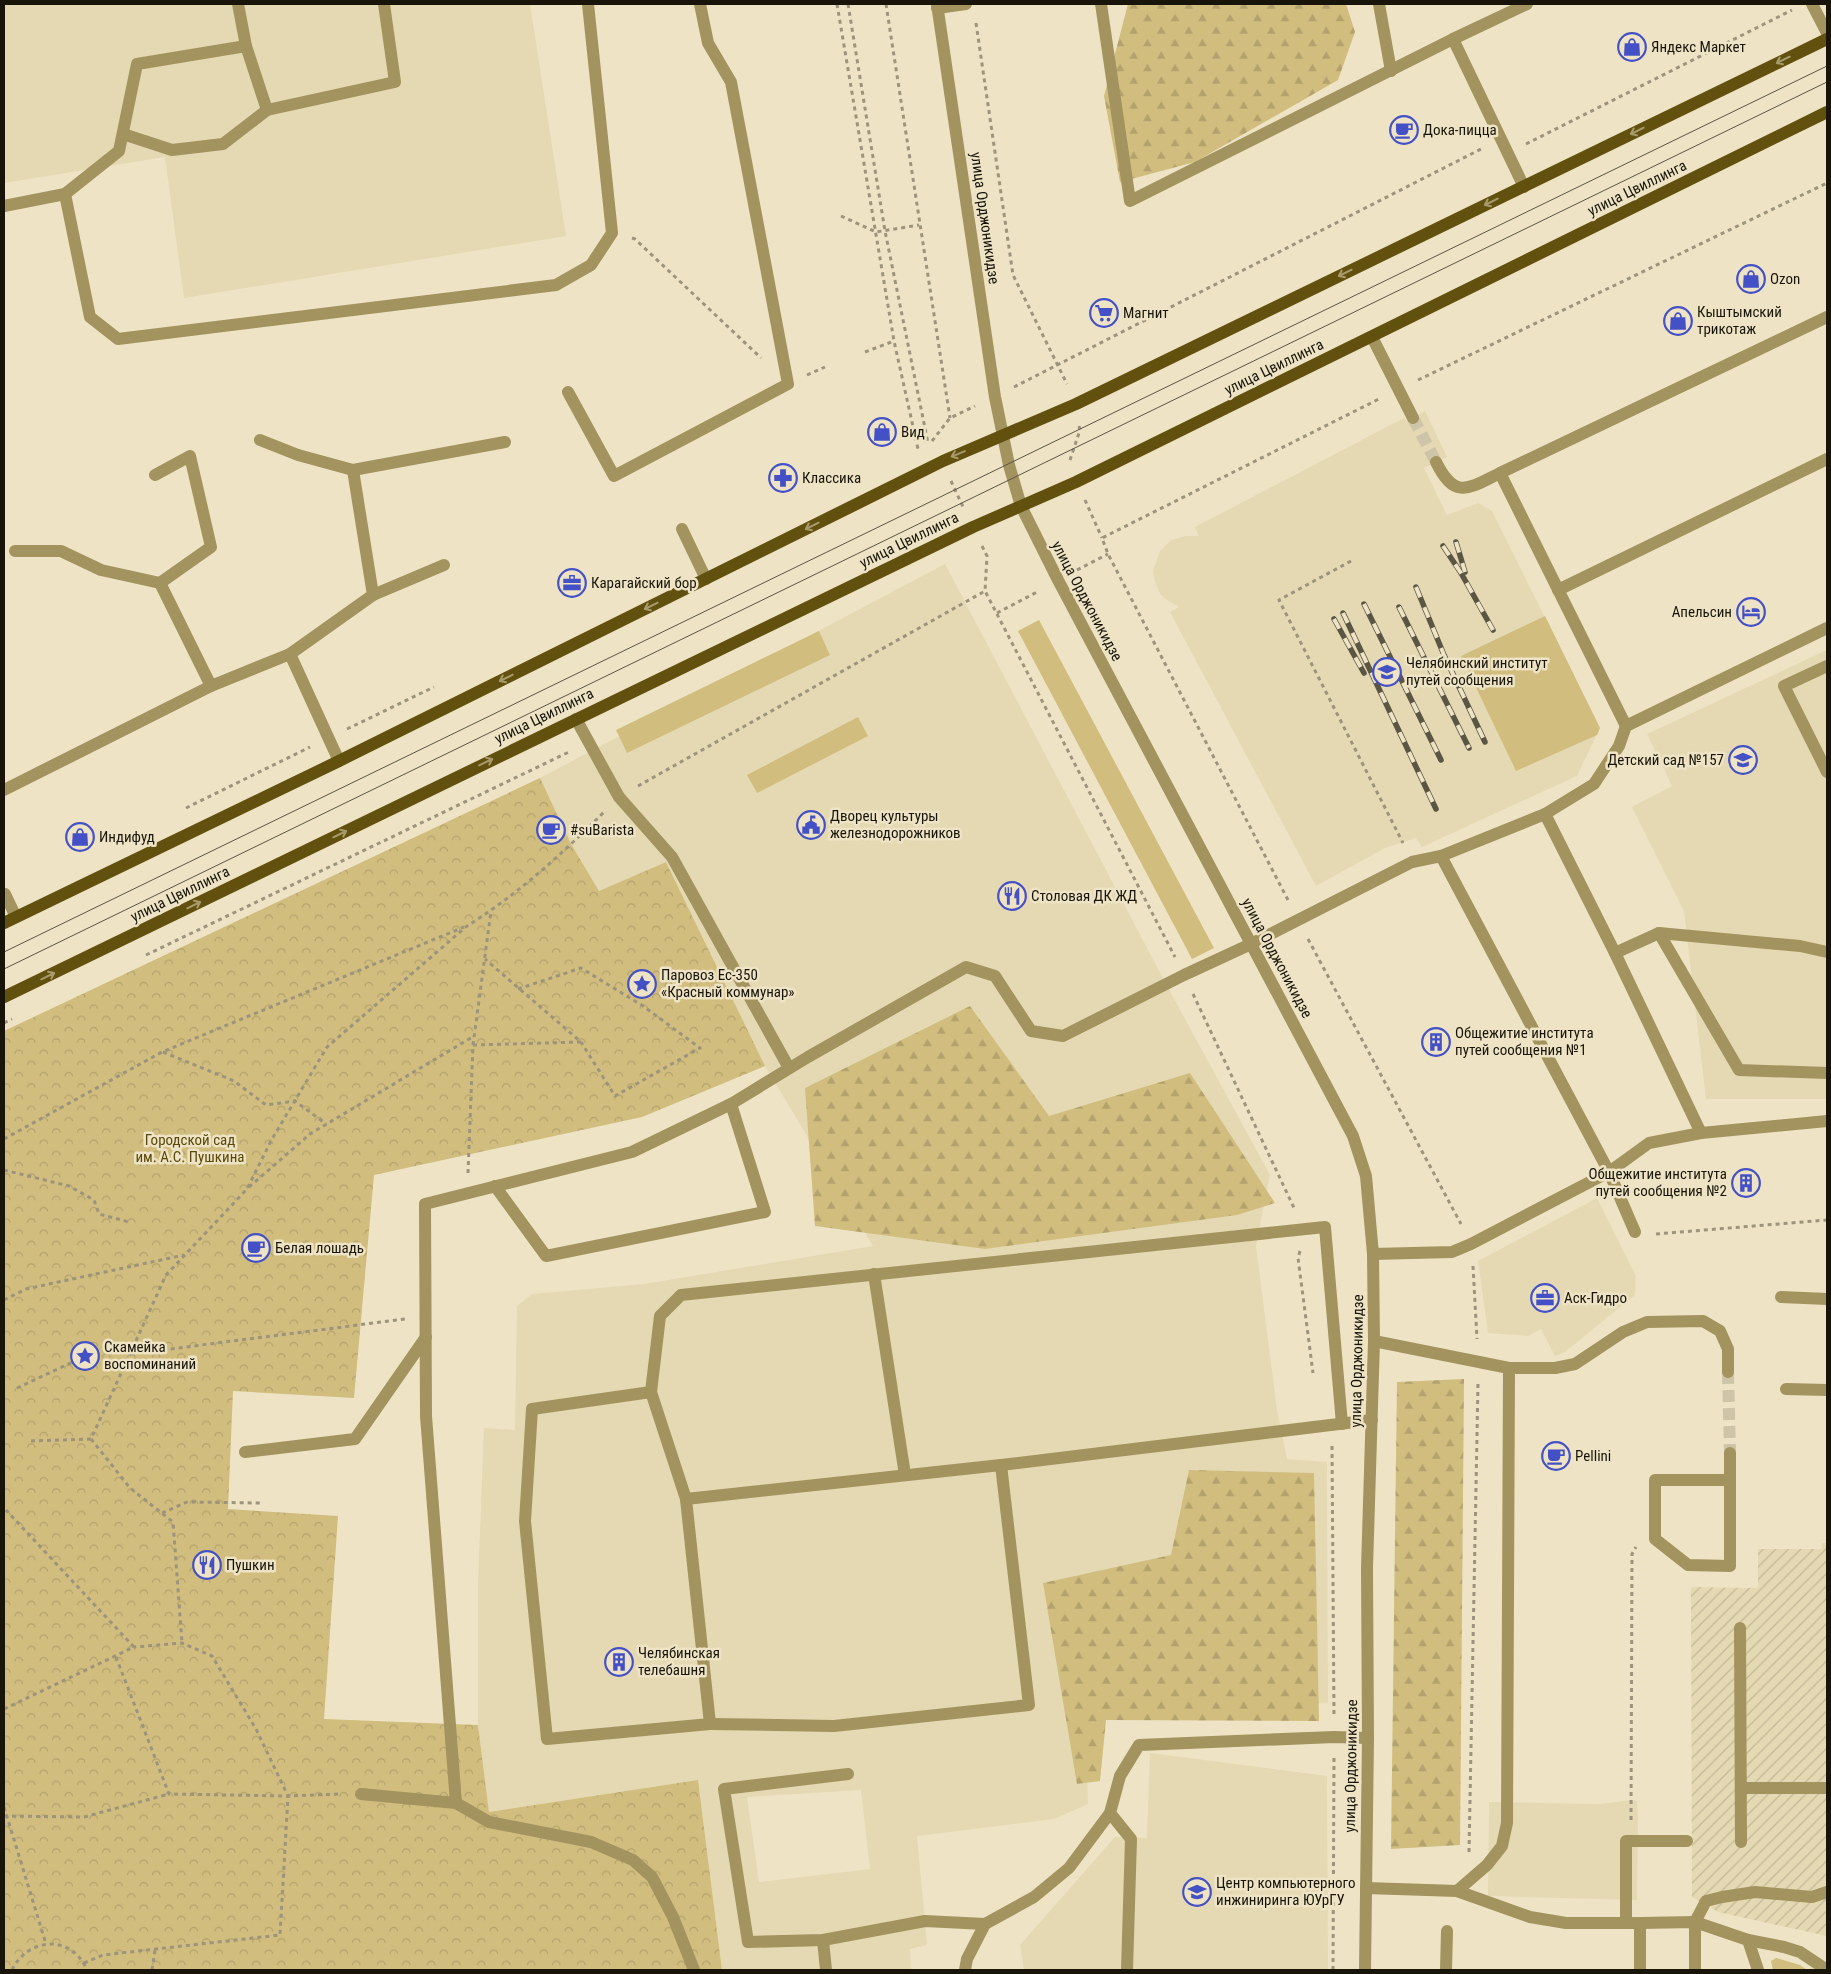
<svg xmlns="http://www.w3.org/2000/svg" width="1831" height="1974" viewBox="0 0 1831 1974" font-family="'Roboto Condensed',sans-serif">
  <defs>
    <pattern id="industrial-furrows" width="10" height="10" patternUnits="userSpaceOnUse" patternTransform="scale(1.25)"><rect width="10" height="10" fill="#e4d9b2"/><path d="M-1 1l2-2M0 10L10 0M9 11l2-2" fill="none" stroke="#c3b998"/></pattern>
    <pattern id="forest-firs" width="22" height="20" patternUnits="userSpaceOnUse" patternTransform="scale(1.25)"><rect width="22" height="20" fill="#d1bd7e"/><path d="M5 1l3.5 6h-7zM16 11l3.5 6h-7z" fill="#b3a26c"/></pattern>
    <pattern id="park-crowns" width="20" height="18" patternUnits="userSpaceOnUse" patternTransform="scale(1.25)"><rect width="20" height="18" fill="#d1bd7e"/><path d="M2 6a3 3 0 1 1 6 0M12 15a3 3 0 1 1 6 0" fill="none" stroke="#b3a26c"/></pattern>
  </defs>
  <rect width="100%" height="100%" fill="#eee4c5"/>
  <g fill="#e4d9b2" fill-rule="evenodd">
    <polygon points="4,4 530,4 566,236 184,298 165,157 4,183"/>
    <polygon points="1425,411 1447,457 1424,468 1447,515 1478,503 1492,511 1600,728 1577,776 1422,847 1416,838 1385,848 1316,886 1170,612 1179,607 1164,598 1159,592 1154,578 1153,571 1160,551 1171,540 1186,536 1199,536 1195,527 1404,418 1407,421"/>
    <path d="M945,564L1166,984L1270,1175L1256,1246L1277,1410L1287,1459L1327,1462L1328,1703L1085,1710L1088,1804L1054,1819L917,1836L927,1945L910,1949L911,1970H722L698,1780L489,1812L478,1725V1583L484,1428L515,1430L517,1306L532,1294L644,1284L873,1246L765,1066L666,862L599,891L571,845L540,778ZM861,1790L870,1869L759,1882L747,1797Z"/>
    <polygon points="1827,650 1827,1099 1706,1099 1684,911 1632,807 1672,786 1647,734"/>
    <polygon points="1597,1198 1636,1276 1635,1295 1565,1352 1555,1356 1541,1329 1528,1336 1488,1333 1478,1261"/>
    <polygon points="1150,1753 1327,1776 1328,1970 1024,1970 1020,1945 1115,1837 1147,1838"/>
    <polygon points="1631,1800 1637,1801 1638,1820 1637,1900 1488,1896 1489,1802 1599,1804"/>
  </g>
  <polygon fill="url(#industrial-furrows)" points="1822,1543 1827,1543 1827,1936 1718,1912 1692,1897 1691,1587 1758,1588 1758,1549 1822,1549"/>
  <g fill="#d1bd7e">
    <polygon points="1545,616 1600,728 1597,735 1516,771 1461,656"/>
    <polygon points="1039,620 1214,948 1192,959 1018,631"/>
    <polygon points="819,631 830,655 627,753 616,730"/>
    <polygon points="858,717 868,736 757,793 747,775"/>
    <polygon points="1776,1958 1800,1965 1807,1970 1773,1970 1771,1961"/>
  </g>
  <g fill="url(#forest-firs)">
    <polygon points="1128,4 1346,4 1355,32 1338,80 1195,162 1120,182 1104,96"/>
    <polygon points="970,1006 1049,1116 1190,1073 1275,1203 1237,1215 985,1249 815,1226 805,1088"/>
    <polygon points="1464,1379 1460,1845 1391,1849 1397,1382"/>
    <polygon points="1189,1470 1314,1473 1319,1721 1106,1720 1100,1781 1077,1784 1043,1583 1171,1555"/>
  </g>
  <polygon fill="url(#park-crowns)" points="540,778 571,844 599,891 666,862 765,1066 642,1117 374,1175 354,1398 233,1391 228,1509 338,1516 324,1719 478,1725 489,1812 698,1780 722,1970 4,1970 4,1031"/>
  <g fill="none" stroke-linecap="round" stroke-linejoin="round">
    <g stroke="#cec5a9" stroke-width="12" stroke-dasharray="12 6" stroke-linecap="butt">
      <polyline points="1413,418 1436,462"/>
      <polyline points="1728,1372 1730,1453"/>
    </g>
    <g stroke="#9c947d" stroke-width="3" stroke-dasharray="4 4" stroke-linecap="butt">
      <polyline points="837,4 894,341 918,449"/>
      <polyline points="848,4 885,231 928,443"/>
      <polyline points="886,4 950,418"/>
      <polyline points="976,23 1013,275 1067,384"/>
      <polyline points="1526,144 1792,10"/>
      <polyline points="841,216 876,232 919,225"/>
      <polyline points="632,238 635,239 761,358"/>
      <polyline points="865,352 894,341"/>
      <polyline points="807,375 825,367"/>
      <polyline points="1418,380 1827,183"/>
      <polyline points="1014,387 1483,148"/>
      <polyline points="932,441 950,418 975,406"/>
      <polyline points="1070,460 1080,430 1079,426"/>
      <polyline points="951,481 964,509"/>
      <polyline points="1085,500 1102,538"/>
      <polyline points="982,546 987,556 985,591 1175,957"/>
      <polyline points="1351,561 1279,600 1403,843"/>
      <polyline points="1077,570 1108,554"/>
      <polyline points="997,613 1039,591"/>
      <polyline points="347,729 434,687"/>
      <polyline points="638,786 985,591"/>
      <polyline points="186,808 310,747"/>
      <polyline points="1288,900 1108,554 1102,538 1379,399"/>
      <polyline points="1308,939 1461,1224"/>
      <polyline points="146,955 569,752"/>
      <polyline points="518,989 581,968 643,1006 700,1048 615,1096 581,1042"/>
      <polyline points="1193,994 1295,1210"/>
      <polyline points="4,1023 12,1019"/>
      <polyline points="473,1045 581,1042 485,959"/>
      <polyline points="163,1052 234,1081 266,1105 295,1101 326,1124"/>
      <polyline points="4,1139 162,1052 464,927"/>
      <polyline points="4,1170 69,1186 94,1200 99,1214 129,1222"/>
      <polyline points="468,1173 473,1045 491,911"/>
      <polyline points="249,1187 310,1134 474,1036"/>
      <polyline points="1656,1234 1827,1220"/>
      <polyline points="1300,1251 1298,1258 1313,1373"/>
      <polyline points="1473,1266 1477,1339"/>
      <polyline points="4,1300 26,1289 184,1255"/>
      <polyline points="131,1354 405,1319"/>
      <polyline points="17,1388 77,1360"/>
      <polyline points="91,1439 130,1488 173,1522 182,1643"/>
      <path d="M31,1441L91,1439L166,1275L247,1189L272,1139L327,1047L467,926C517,895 562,854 604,812"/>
      <polyline points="1332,1446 1334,1717"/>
      <polyline points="162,1513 187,1502 260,1503"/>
      <polyline points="116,1657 169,1794 288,1796 256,1729 212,1656 182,1643 134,1647"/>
      <polyline points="4,1709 134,1647 6,1510"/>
      <polyline points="4,1807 46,1944"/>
      <polyline points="4,1816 84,1817 169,1794"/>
      <polyline points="1631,1820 1632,1554 1636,1547"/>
      <polyline points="1469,1852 1478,1383"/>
      <polyline points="84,1963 103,1955 280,1935 288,1796 341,1794"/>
      <path d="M12,1970C28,1937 72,1934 87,1970"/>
      <polyline points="152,1970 155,1950"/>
      <polyline points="1333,1970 1334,1758"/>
    </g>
    <g stroke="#a3935e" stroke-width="12">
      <polyline points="238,4 246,46"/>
      <polyline points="937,4 995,397 1009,465 1021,506 1058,580 1353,1136 1366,1176 1373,1254 1374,1341 1367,1568 1368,1738 1365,1970"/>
      <polyline points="1101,4 1130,201 1453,39 1527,4"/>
      <polyline points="1379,4 1391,71"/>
      <polyline points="1812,4 1827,33"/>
      <polyline points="937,8 966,4"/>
      <polyline points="1453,39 1524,187"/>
      <polyline points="123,134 172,150 223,144 267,110"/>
      <polyline points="65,194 119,151 137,64 246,46 267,110 395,82 384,4"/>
      <polyline points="4,206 65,194 90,317 118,339 556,285 591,265 612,233 588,4"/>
      <polyline points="1372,337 1413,418"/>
      <polyline points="568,392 614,476 788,384 731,82 708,43 700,4"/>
      <polyline points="260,440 298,455 353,470"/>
      <path d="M1436,462C1455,500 1468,489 1500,473"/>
      <polyline points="155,475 190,456 211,547 160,583 211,686"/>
      <polyline points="682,529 706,579"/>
      <polyline points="15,551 61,551 101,570 160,583"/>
      <polyline points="1558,590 1827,459"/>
      <polyline points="373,595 444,565"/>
      <polyline points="290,654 339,761"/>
      <polyline points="1827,666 1784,686 1827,772"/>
      <polyline points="576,719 619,797 672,857 789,1068"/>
      <polyline points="1626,726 1500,473 1827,317"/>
      <polyline points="4,790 211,686 290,654 373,595 353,470 505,442"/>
      <polyline points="1545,814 1615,953 1701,1133"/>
      <polyline points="1441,856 1609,1172 1635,1232"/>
      <polyline points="5,894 16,917"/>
      <polyline points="1659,933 1739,1070 1827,1073"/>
      <polyline points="1615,953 1659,933 1800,946 1827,952"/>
      <polyline points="495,1186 546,1256 765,1212 731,1104"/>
      <polyline points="1373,1254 1452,1252 1471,1244 1609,1172 1649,1143 1701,1133 1827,1121"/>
      <polyline points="874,1274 905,1475"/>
      <polyline points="1781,1297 1827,1299"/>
      <polyline points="1374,1341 1509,1368 1507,1823 1502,1846 1487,1865 1457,1891"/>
      <polyline points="1509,1368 1555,1368 1575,1364 1623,1332 1647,1322 1703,1321 1720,1331 1728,1349 1728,1372"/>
      <polyline points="1786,1389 1827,1390"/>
      <polyline points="651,1392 532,1409 525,1521 547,1739 710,1724 686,1499 1001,1465 1372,1420"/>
      <polyline points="245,1452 355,1439 426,1337"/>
      <polyline points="1730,1453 1730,1480 1655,1480 1655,1539 1688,1565 1730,1566 1730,1480"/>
      <polyline points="686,1499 651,1392 660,1316 681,1295 1325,1227 1342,1424"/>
      <polyline points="1740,1628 1741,1842"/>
      <polyline points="710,1724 834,1726 1029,1705 1001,1465"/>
      <polyline points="848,1774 724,1789 748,1942 823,1940 925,1921 985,1924"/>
      <polyline points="1741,1788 1827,1788"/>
      <polyline points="361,1794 456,1803 426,1416 425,1204 632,1152 731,1104 808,1057 966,967 995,976 1031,1031 1063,1036 1184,975 1251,944 1412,862 1441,856 1545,814 1594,784 1619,746 1626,726 1827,628"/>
      <polyline points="456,1803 489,1822 591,1842 633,1860 652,1877 673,1917 694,1970"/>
      <polyline points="1110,1813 1131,1839 1127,1970"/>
      <polyline points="1366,1888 1457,1891 1530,1917 1566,1923 1640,1923 1640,1970"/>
      <polyline points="1626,1923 1626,1841 1687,1841"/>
      <polyline points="1640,1923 1695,1922 1748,1940 1758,1970"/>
      <polyline points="823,1940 826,1970"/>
      <polyline points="1748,1940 1784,1947 1800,1952 1827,1970"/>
      <polyline points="965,1970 967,1959 985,1924 1034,1897 1069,1868 1110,1813 1120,1776 1139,1745 1334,1737 1368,1738"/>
      <polyline points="1446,1970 1447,1931"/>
      <polyline points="1695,1970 1695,1922 1706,1901 1722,1897 1755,1892 1812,1897 1827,1892"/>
    </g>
    <g stroke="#62510e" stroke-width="12">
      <polyline points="4,923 339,761 943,461 1076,404 1827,39"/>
      <polyline points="4,997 973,527 1076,482 1827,112"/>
    </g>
    <g stroke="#5b5544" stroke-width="1">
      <polyline points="4,952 1827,66"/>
      <polyline points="4,969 1827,82"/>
    </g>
    <defs>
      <g id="rail">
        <polyline points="1456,542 1465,572"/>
        <polyline points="1443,546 1461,573 1493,630"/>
        <polyline points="1416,587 1444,655 1485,742"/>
        <polyline points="1364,604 1441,760"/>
        <polyline points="1399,607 1469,748"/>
        <polyline points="1343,613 1436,809"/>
        <polyline points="1334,619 1364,673"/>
      </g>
    </defs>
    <use href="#rail" stroke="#5b5544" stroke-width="5.5"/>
    <use href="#rail" stroke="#eee4c5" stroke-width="4" stroke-dasharray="11" stroke-linecap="butt"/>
  </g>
  <defs><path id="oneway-shaft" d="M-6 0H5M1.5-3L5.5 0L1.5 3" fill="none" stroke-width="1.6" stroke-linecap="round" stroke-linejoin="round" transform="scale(1.25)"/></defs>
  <g stroke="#a89a6a">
    <use href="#oneway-shaft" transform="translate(1783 60) rotate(154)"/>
    <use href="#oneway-shaft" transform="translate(1637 131) rotate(154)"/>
    <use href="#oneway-shaft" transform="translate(1491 202) rotate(154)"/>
    <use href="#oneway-shaft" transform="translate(1345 273) rotate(154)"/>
    <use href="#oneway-shaft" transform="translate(958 454) rotate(158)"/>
    <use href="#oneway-shaft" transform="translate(812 526) rotate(154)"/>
    <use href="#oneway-shaft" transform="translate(651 606) rotate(154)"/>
    <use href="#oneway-shaft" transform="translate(506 678) rotate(154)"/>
    <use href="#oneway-shaft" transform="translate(486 762) rotate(-26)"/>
    <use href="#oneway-shaft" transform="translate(340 834) rotate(-26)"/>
    <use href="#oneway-shaft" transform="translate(194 905) rotate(-26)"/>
    <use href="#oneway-shaft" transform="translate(48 976) rotate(-26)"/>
  </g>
  <defs>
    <symbol id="shop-ring" viewBox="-11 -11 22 22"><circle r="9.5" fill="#eee4c5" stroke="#4450c5" stroke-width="1.5"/><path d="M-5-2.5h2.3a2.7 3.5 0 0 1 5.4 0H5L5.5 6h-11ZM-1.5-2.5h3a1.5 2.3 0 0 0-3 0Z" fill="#4450c5"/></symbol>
    <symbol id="cafe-ring" viewBox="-11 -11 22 22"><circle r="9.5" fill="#eee4c5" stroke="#4450c5" stroke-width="1.5"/><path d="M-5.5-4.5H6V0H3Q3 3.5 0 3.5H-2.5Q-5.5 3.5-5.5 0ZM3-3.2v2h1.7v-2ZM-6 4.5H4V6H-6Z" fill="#4450c5"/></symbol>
    <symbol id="supermarket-ring" viewBox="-11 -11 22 22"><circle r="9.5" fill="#eee4c5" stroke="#4450c5" stroke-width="1.5"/><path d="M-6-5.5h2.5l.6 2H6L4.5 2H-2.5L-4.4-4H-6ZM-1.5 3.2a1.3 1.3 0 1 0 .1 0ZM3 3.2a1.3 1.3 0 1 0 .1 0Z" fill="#4450c5"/></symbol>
    <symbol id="pharmacy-ring" viewBox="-11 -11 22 22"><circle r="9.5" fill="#eee4c5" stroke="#4450c5" stroke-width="1.5"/><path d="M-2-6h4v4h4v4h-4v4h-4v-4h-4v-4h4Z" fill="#4450c5"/></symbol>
    <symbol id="office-ring" viewBox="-11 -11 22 22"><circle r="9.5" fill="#eee4c5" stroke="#4450c5" stroke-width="1.5"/><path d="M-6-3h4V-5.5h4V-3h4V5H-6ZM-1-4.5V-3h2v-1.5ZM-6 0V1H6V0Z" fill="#4450c5"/></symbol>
    <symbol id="hotel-ring" viewBox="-11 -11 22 22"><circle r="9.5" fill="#eee4c5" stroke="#4450c5" stroke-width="1.5"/><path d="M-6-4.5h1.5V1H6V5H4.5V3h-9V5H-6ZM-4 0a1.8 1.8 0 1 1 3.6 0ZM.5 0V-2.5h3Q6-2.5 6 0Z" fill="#4450c5"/></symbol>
    <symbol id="university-ring" viewBox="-11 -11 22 22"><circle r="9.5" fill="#eee4c5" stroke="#4450c5" stroke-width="1.5"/><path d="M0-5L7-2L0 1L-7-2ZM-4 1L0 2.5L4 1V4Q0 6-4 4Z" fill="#4450c5"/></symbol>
    <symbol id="school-ring" viewBox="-11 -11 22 22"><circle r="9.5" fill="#eee4c5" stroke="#4450c5" stroke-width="1.5"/><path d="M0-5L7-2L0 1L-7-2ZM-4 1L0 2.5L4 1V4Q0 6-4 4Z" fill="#4450c5"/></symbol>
    <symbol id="civic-ring" viewBox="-11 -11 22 22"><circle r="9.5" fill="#eee4c5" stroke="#4450c5" stroke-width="1.5"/><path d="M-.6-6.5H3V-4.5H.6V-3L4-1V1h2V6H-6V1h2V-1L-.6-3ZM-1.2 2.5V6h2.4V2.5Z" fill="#4450c5"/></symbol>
    <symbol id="restaurant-ring" viewBox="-11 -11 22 22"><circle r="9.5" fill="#eee4c5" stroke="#4450c5" stroke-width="1.5"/><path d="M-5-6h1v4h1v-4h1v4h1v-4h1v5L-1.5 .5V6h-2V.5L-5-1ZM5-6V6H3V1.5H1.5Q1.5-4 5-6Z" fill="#4450c5"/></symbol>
    <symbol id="sight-ring" viewBox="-11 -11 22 22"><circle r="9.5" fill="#eee4c5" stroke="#4450c5" stroke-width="1.5"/><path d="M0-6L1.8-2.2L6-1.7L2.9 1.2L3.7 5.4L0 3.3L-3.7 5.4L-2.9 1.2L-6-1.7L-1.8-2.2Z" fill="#4450c5"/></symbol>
    <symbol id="building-ring" viewBox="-11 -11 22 22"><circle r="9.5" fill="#eee4c5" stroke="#4450c5" stroke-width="1.5"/><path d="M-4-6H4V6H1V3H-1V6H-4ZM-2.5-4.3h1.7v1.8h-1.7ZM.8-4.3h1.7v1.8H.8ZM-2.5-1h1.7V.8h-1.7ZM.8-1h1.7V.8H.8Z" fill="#4450c5"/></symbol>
  </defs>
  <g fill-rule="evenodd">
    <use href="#shop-ring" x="1616" y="31" width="32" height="32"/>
    <use href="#cafe-ring" x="1388" y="114" width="32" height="32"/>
    <use href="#shop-ring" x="1735" y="263" width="32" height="32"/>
    <use href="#supermarket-ring" x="1088" y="297" width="32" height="32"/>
    <use href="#shop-ring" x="1662" y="305" width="32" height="32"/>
    <use href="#shop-ring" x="866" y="416" width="32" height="32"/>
    <use href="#pharmacy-ring" x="767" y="462" width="32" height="32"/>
    <use href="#office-ring" x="556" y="567" width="32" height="32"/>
    <use href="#hotel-ring" x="1735" y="596" width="32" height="32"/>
    <use href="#university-ring" x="1371" y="656" width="32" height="32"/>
    <use href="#school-ring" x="1727" y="744" width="32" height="32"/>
    <use href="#civic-ring" x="795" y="809" width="32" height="32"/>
    <use href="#cafe-ring" x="535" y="814" width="32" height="32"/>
    <use href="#shop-ring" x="64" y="821" width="32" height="32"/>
    <use href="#restaurant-ring" x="996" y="880" width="32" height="32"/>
    <use href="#sight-ring" x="626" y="968" width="32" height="32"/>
    <use href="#building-ring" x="1420" y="1026" width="32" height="32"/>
    <use href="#building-ring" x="1730" y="1167" width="32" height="32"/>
    <use href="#cafe-ring" x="240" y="1232" width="32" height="32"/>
    <use href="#office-ring" x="1529" y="1282" width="32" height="32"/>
    <use href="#sight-ring" x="69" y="1340" width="32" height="32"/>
    <use href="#cafe-ring" x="1540" y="1440" width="32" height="32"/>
    <use href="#restaurant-ring" x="191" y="1549" width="32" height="32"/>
    <use href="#building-ring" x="603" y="1646" width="32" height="32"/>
    <use href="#university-ring" x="1181" y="1876" width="32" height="32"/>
  </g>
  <g text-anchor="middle" stroke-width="5" stroke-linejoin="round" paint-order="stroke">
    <g font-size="15" fill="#181409" stroke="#eee4c5" text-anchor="start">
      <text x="1651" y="52">Яндекс Маркет</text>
      <text x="1423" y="135">Дока-пицца</text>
      <text x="1770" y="284">Ozon</text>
      <text x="1697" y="317">Кыштымский<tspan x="1697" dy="17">трикотаж</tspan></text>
      <text x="1123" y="318">Магнит</text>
      <text x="901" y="437">Вид</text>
      <text x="802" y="483">Классика</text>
      <text x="591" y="588">Карагайский бор</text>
      <text x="1732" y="617" text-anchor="end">Апельсин</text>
      <text x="1406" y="668">Челябинский институт<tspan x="1406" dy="17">путей сообщения</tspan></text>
      <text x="1724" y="765" text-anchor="end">Детский сад №157</text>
      <text x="830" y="821">Дворец культуры<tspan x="830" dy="17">железнодорожников</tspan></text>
      <text x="570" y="835">#suBarista</text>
      <text x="99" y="842">Индифуд</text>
      <text x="1031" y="901">Столовая ДК ЖД</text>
      <text x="661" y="980">Паровоз Ес-350<tspan x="661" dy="17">«Красный коммунар»</tspan></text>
      <text x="1455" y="1038">Общежитие института<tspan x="1455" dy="17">путей сообщения №1</tspan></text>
      <text x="1727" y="1179" text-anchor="end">Общежитие института<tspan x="1727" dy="17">путей сообщения №2</tspan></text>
      <text x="275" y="1253">Белая лошадь</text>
      <text x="1564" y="1303">Аск-Гидро</text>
      <text x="104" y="1352">Скамейка<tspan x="104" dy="17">воспоминаний</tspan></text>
      <text x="1575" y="1461">Pellini</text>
      <text x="226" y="1570">Пушкин</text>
      <text x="638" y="1658">Челябинская<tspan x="638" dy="17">телебашня</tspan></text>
      <text x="1216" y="1888">Центр компьютерного<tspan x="1216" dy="17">инжиниринга ЮУрГУ</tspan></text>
    </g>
    <g font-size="15" fill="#181409" stroke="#eee4c5">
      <text transform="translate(1637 188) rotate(-26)" y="5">улица Цвиллинга</text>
      <text transform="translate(985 218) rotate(82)" y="5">улица Орджоникидзе</text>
      <text transform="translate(1274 367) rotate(-26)" y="5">улица Цвиллинга</text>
      <text transform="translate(909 540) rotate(-26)" y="5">улица Цвиллинга</text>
      <text transform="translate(1087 601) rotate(62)" y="5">улица Орджоникидзе</text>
      <text transform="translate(544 716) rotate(-26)" y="5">улица Цвиллинга</text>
      <text transform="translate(180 894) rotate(-26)" y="5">улица Цвиллинга</text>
      <text transform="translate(1277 958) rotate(62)" y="5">улица Орджоникидзе</text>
      <text transform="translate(1357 1361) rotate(-89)" y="5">улица Орджоникидзе</text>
      <text transform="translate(1351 1766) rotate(-89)" y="5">улица Орджоникидзе</text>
    </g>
    <g font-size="15" fill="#5a4909" stroke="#eee4c5">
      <text x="190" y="1145">Городской сад<tspan x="190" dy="17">им. А.С. Пушкина</tspan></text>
    </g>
  </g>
  <rect width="1831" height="1974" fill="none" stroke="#181409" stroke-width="10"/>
</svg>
